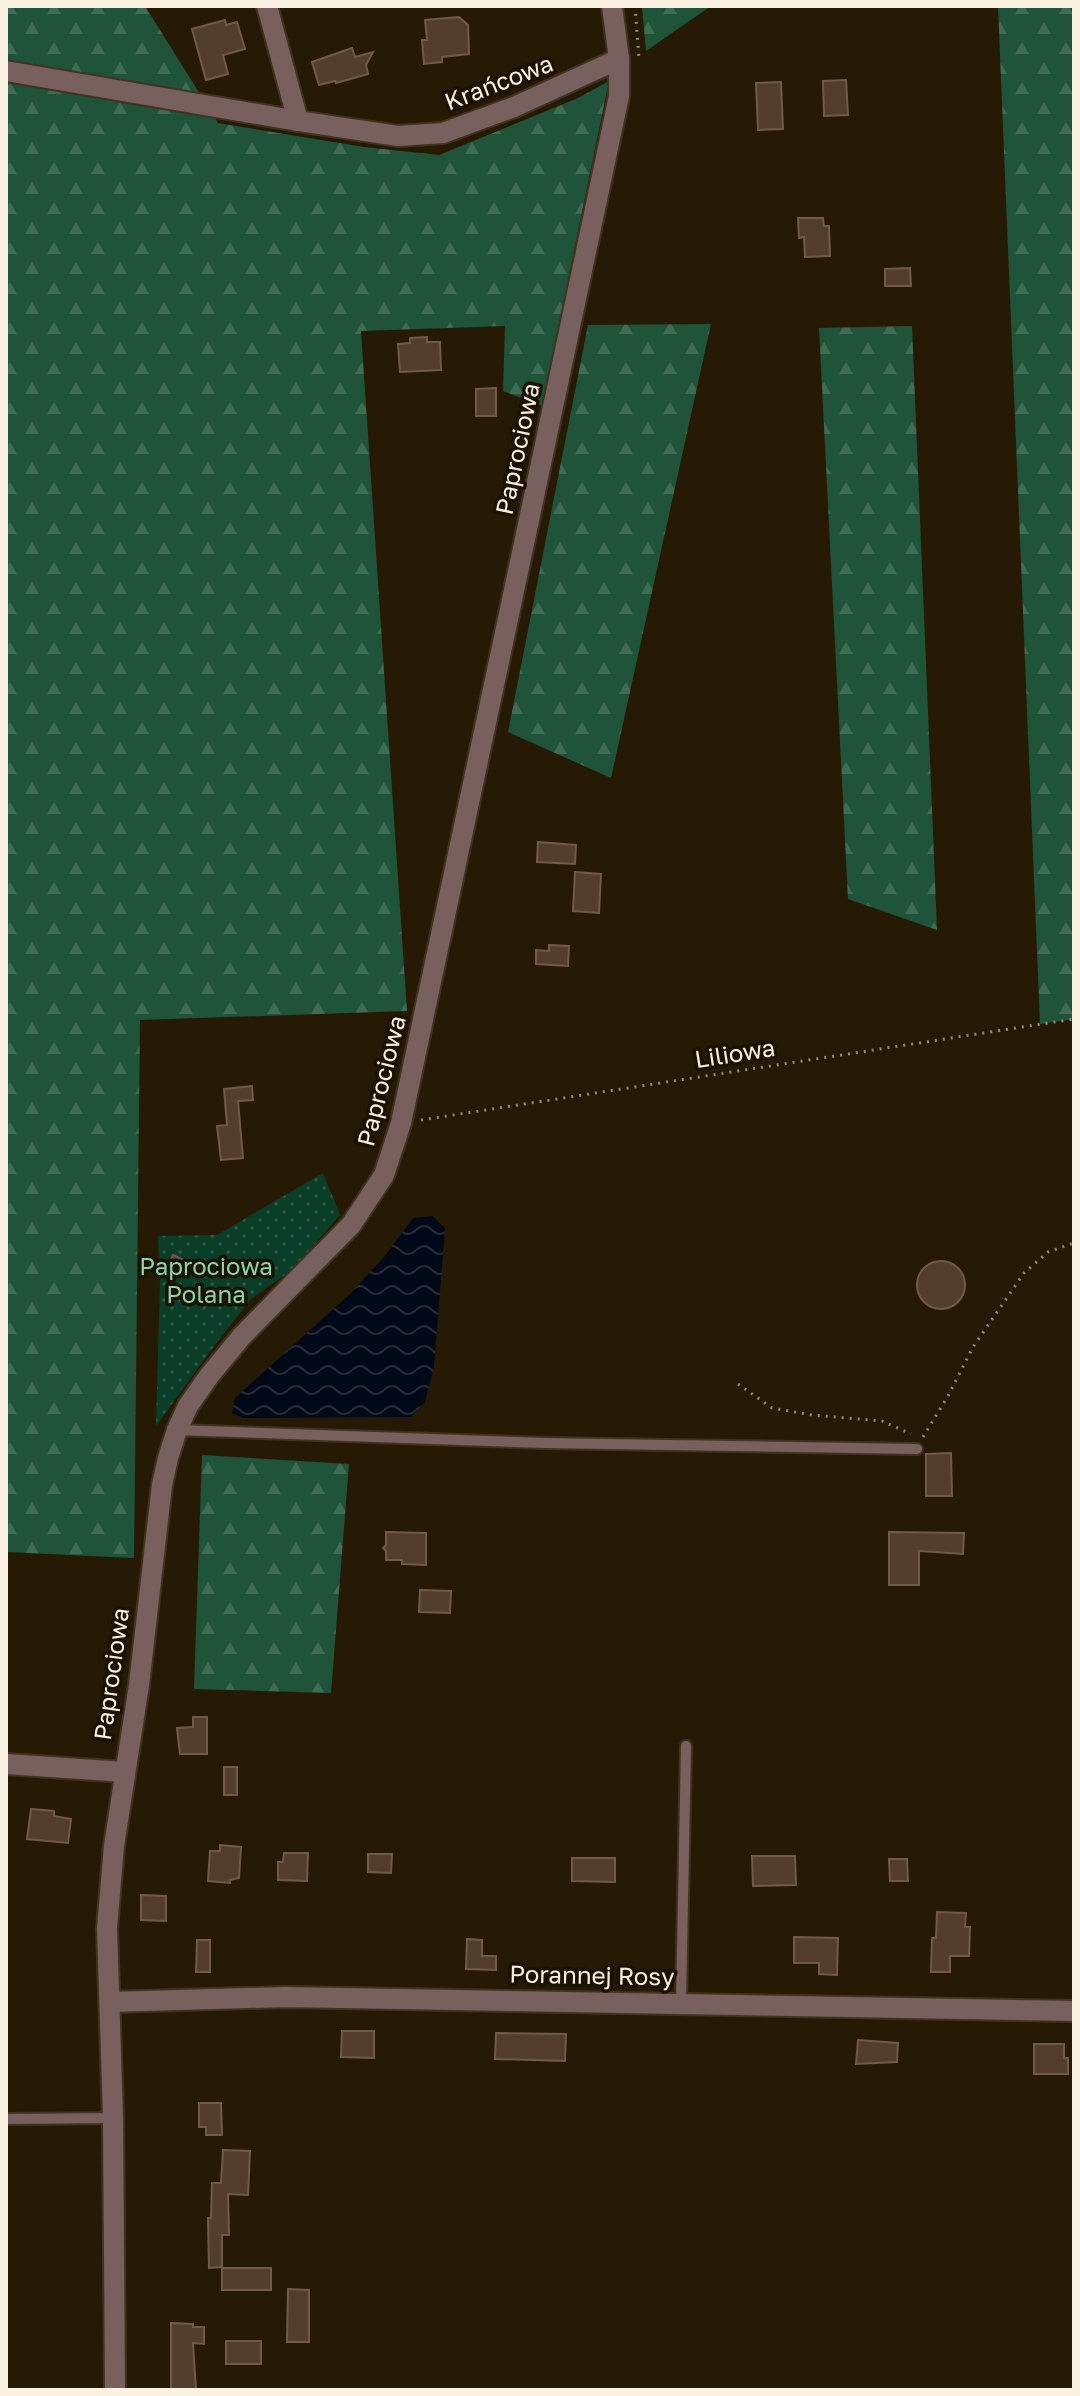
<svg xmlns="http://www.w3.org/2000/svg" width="1080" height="2396" viewBox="0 0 1080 2396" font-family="'Golos Text',sans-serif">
  <defs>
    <pattern id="forest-firs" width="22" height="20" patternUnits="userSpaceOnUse" patternTransform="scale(2)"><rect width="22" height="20" fill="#1f533a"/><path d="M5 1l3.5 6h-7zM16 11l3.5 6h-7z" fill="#406c56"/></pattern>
    <pattern id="park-dots" width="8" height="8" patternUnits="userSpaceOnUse" patternTransform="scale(2)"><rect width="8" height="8" fill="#0b3e28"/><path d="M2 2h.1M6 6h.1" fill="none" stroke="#2f5a47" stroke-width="1.8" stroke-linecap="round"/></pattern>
    <pattern id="water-waves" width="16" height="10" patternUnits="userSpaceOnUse" patternTransform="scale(2)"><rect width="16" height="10" fill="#000917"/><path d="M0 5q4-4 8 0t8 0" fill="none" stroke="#262d39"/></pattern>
  </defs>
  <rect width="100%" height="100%" fill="#271a05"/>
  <g fill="url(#forest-firs)">
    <polygon points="6,6 145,6 218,123 364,147 439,155 578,98 609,81 542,406 503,391 505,326 361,331 407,1011 140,1020 134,1558 6,1552"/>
    <polygon points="642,6 711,6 646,51"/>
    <polygon points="998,6 1074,6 1074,1019 1040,1024"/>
    <polygon points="711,324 611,778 508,732 588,325"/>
    <polygon points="912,326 937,930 848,899 819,328"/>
    <polygon points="202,1455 349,1464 331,1693 194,1689"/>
  </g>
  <polygon fill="url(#park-dots)" points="323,1173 340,1215 293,1269 251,1299 214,1346 156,1426 160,1285 158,1236 217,1235"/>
  <polygon fill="url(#water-waves)" points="432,1216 445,1228 434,1367 425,1402 411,1417 243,1418 232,1413 235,1398 349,1295 384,1257 413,1218"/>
  <g fill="#533d2d" stroke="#715a49" stroke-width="2">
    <polygon points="459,17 468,25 469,54 442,57 442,62 424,64 422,40 427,40 425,20"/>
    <polygon points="225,20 226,25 237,22 245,49 223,55 228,74 206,80 192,29"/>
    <polygon points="352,48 355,57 373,52 366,65 368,74 336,83 335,81 319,85 312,62"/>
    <polygon points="846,80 848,115 824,116 823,81"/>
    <polygon points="781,82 783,129 758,130 756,83"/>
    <polygon points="798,218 823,218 824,226 829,226 830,256 805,257 804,237 799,238"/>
    <polygon points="910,268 911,286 885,286 885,269"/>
    <polygon points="427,337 427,342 440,342 441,370 400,372 398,344 410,343 410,338"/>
    <polygon points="496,388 496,416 476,416 476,389"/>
    <polygon points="538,842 576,845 575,864 537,862"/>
    <polygon points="575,872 601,874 599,913 573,911"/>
    <polygon points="549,945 569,946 568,966 536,964 536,950 549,951"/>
    <polygon points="252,1086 253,1100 238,1101 243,1158 221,1160 217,1126 227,1125 224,1089"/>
    <polygon points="173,1255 192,1264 186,1278 166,1269"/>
    <circle cx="941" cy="1285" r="24"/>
    <polygon points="951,1453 952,1496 926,1496 926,1454"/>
    <polygon points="386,1532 426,1533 426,1565 402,1564 402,1560 386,1560 386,1551 383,1548 386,1545"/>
    <polygon points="889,1532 964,1533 963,1554 919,1551 919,1585 889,1585"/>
    <polygon points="420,1590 451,1591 450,1613 419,1612"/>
    <polygon points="193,1717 207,1717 207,1754 180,1754 177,1728 193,1727"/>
    <rect x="224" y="1767" width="13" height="28"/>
    <polygon points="31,1809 54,1811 54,1816 71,1819 68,1843 27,1839"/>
    <polygon points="220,1845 241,1847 239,1878 230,1880 230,1883 208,1881 210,1851 220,1851"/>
    <polygon points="284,1853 308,1853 307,1881 278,1880 278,1862 283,1862"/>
    <polygon points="368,1854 392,1854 391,1873 368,1872"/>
    <polygon points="752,1856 795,1856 796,1885 753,1886"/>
    <polygon points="572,1858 615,1858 615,1882 572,1881"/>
    <polygon points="889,1859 907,1859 908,1881 890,1881"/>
    <polygon points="141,1895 166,1896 166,1921 141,1920"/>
    <polygon points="937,1912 966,1913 965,1927 970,1927 969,1956 950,1956 950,1972 931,1972 932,1938 936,1938"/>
    <polygon points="794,1937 838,1938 837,1975 819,1974 819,1963 794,1963"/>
    <polygon points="467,1939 482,1940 482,1956 496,1956 496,1970 466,1969"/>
    <polygon points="197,1940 210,1940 210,1972 196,1972"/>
    <polygon points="342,2031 374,2031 374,2058 341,2057"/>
    <polygon points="496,2033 566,2034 565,2061 495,2059"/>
    <polygon points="858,2040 898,2043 897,2062 856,2064"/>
    <polygon points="1034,2044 1064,2044 1064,2058 1068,2058 1068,2074 1034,2074"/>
    <polygon points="199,2103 221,2103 222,2135 206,2135 206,2127 199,2127"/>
    <polygon points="223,2150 250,2151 248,2195 228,2194 229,2235 222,2235 222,2267 209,2268 208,2218 211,2218 212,2183 221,2183"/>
    <rect x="222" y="2268" width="49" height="22"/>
    <polygon points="288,2289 309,2290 309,2342 287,2342"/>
    <polygon points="171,2323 193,2324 193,2327 204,2327 204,2344 193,2343 196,2390 171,2390"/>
    <rect x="226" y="2341" width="35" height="23"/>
  </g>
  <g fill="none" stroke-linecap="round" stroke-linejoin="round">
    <defs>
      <g id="lane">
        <polyline points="177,1430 544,1443 917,1449"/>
        <polyline points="681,2003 686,1746"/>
        <polyline points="6,2119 113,2118"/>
      </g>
      <g id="street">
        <polyline points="267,6 298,121"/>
        <polyline points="6,71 298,121 398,136 443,133 514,107 619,59"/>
        <polyline points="6,1764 125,1772"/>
        <polyline points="110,2002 285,1997 1074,2011"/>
        <polyline points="115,2390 113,2118 107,1928 114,1846 139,1685 162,1485 168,1458 177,1430 188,1406 209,1376 242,1336 351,1225 384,1175 401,1123 619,96 619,59 612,6"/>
      </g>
    </defs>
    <use href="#lane" stroke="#403420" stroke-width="14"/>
    <use href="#street" stroke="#403420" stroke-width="24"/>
    <g stroke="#948977" stroke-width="3" stroke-dasharray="2 6" stroke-linecap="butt">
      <polyline points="635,6 639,58"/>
      <polyline points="421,1120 1074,1019"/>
      <polyline points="738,1384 772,1408 812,1415 882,1421 911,1434"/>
      <polyline points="923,1437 948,1396 973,1347 1024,1273 1048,1252 1074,1243"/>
    </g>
    <use href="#lane" stroke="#78605f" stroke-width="10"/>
    <use href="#street" stroke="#78605f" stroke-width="20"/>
  </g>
  <g text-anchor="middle" stroke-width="7" stroke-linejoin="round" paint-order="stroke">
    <g font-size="24" fill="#fbf2e4" stroke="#1d1100">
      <text transform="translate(499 83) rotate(-21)" y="8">Krańcowa</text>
      <text transform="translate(518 449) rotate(-78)" y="8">Paprociowa</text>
      <text transform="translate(735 1054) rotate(-9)" y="8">Liliowa</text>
      <text transform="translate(382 1081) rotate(-76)" y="8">Paprociowa</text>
      <text transform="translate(112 1674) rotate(-82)" y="8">Paprociowa</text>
      <text transform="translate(592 1976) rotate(1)" y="8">Porannej Rosy</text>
    </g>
    <g font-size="24" fill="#85d6ab" stroke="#1d1100">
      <text x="206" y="1275">Paprociowa<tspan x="206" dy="28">Polana</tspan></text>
    </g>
  </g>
  <rect width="1080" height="2396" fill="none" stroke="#fbf2e4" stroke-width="16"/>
</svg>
